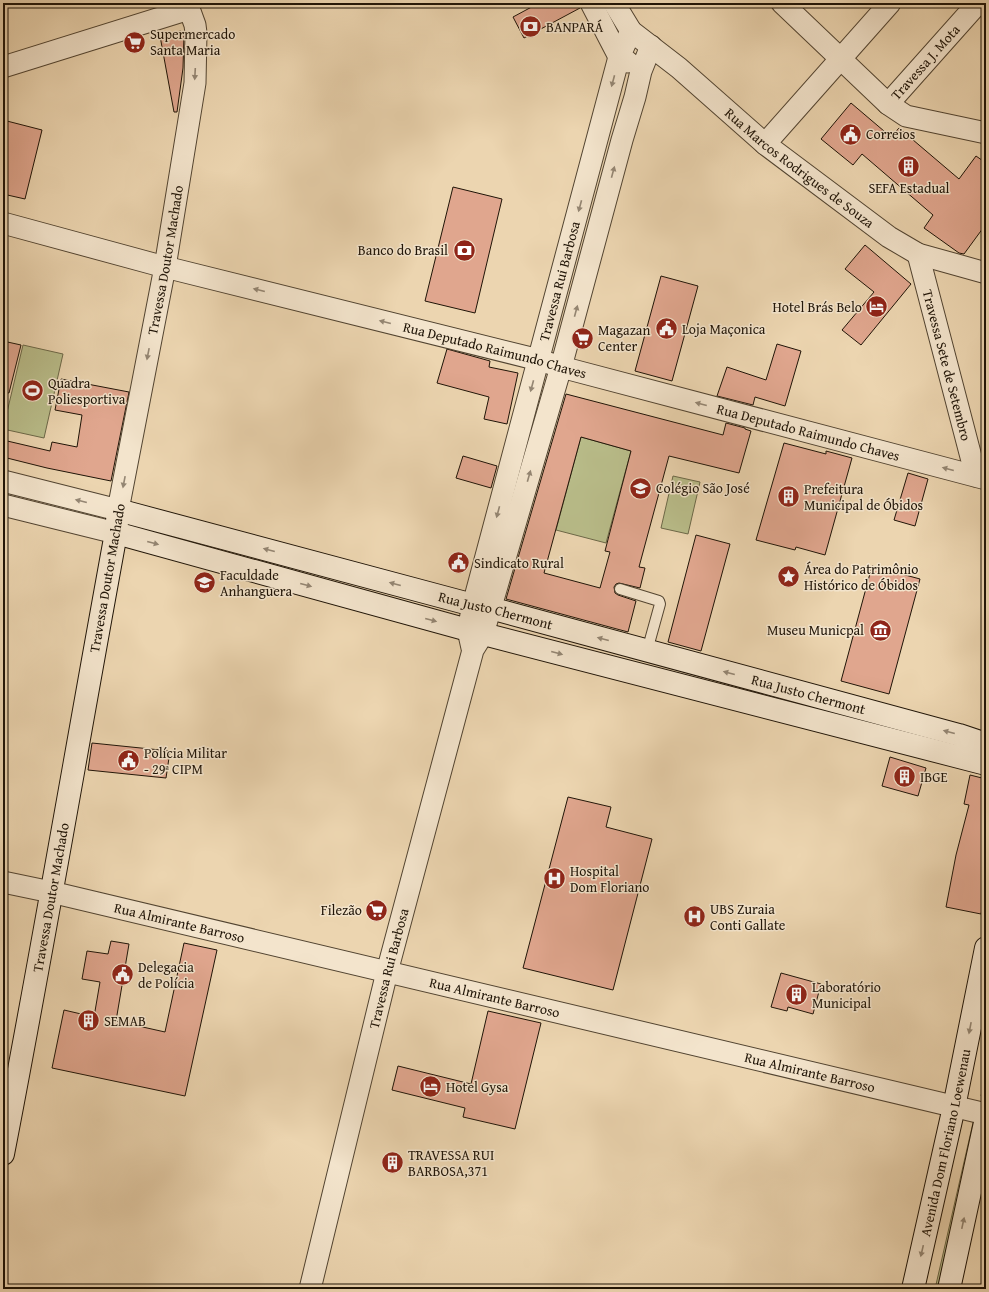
<svg xmlns="http://www.w3.org/2000/svg" width="989" height="1292" viewBox="0 0 989 1292" font-family="'Gentium Book Plus',serif">
  <rect width="100%" height="100%" fill="#ecd5b0"/>
  <filter id="stains"><feTurbulence type="fractalNoise" baseFrequency=".005" numOctaves="4"/><feColorMatrix values="0 0 0 0 .2 0 0 0 0 .09 0 0 0 0 .02 0 0 0 .5 -.17"/></filter>
  <radialGradient id="worn" r=".72"><stop offset=".6" stop-color="#630" stop-opacity="0"/><stop offset="1" stop-color="#630" stop-opacity=".3"/></radialGradient>
  <g fill="#b9bd8a" stroke="#6c6848">
    <polygon points="23,345 63,354 44,438 3,429"/>
    <polygon points="581,437 631,451 606,543 556,530"/>
    <polygon points="673,476 700,482 688,534 661,528"/>
    <polygon points="986,1071 986,1097 981,1096"/>
    <polygon points="975,1114 983,1115 943,1289 935,1289"/>
  </g>
  <g fill="#e0a68e" stroke="#1f1407" fill-rule="evenodd">
    <polygon points="539,3 579,3 580,8 524,38 513,17"/>
    <polygon points="181,31 184,34 183,68 177,112 174,112 160,36"/>
    <polygon points="851,103 891,137 899,128 959,179 976,156 986,163 986,224 964,254 959,253 924,228 933,215 862,154 853,165 821,139"/>
    <polygon points="3,120 42,130 25,199 3,194"/>
    <polygon points="453,187 502,199 475,313 425,301"/>
    <polygon points="865,245 911,284 861,345 842,330 874,292 845,269"/>
    <polygon points="661,276 698,286 672,381 635,371"/>
    <polygon points="3,341 21,345 9,393 3,392"/>
    <polygon points="777,344 801,351 785,406 755,397 753,405 717,396 727,367 766,380"/>
    <polygon points="447,349 490,361 489,367 518,373 507,424 484,419 489,397 437,383"/>
    <polygon points="61,379 129,392 111,481 47,468 3,457 3,440 50,451 52,442 77,447 82,415 55,410"/>
    <path d="M566,394L723,435L726,423L745,428V429L751,431L739,473L669,456L639,567L645,568L640,588L619,583L616,584L614,587L615,593L618,595L636,601L628,632L506,599ZM581,437L631,451L605,551L610,552L600,588L544,573Z"/>
    <polygon points="784,443 826,454 826,451 852,458 825,555 796,547 795,550 756,540"/>
    <polygon points="463,456 497,466 491,488 456,478"/>
    <polygon points="908,473 928,479 915,526 894,520"/>
    <polygon points="696,535 730,544 701,651 668,642"/>
    <polygon points="872,566 920,579 889,694 841,681"/>
    <polygon points="92,743 170,751 166,778 88,770"/>
    <polygon points="890,757 926,768 918,796 882,786"/>
    <polygon points="970,775 986,779 986,888 981,914 946,907 956,855 969,805 964,804"/>
    <polygon points="568,797 611,807 606,827 652,839 613,990 523,968"/>
    <polygon points="111,941 129,944 116,1021 165,1032 184,943 217,950 185,1096 52,1068 64,1010 94,1017 100,982 82,979 87,951 108,954"/>
    <polygon points="781,973 821,984 813,1014 788,1007 787,1011 771,1007"/>
    <polygon points="488,1011 541,1023 515,1129 463,1117 465,1108 392,1090 398,1066 471,1084"/>
  </g>
  <g fill="none" stroke-linecap="round" stroke-linejoin="round">
    <defs>
      <polyline id="lane" points="620,589 659,601 660,604 647,651"/>
      <g id="street">
        <polyline points="591,3 619,57 628,62"/>
        <path id="s1" d="M614,3L631,31L679,68L765,144L889,237L918,254L986,273"/>
        <polyline points="782,3 888,104 906,116 986,133"/>
        <polyline points="3,67 189,9"/>
        <path id="s2" d="M888,104L978,3"/>
        <polyline points="765,144 890,3"/>
        <path id="s3" d="M3,223L165,267L539,360L561,367L986,479"/>
        <path id="s4" d="M918,254L976,476"/>
        <path id="s5" d="M3,481L118,510L165,267L195,83L196,33L195,25L187,3"/>
        <polyline points="3,505 116,533"/>
        <path id="s6" d="M472,648L468,630L473,605L619,57L631,31"/>
        <path id="s7" d="M3,882L51,892L986,1114"/>
        <path id="s8" d="M310,1289L387,972L473,650L483,634L561,367L622,140L635,97L641,71L651,46"/>
      </g>
      <g id="secondary">
        <polyline points="116,533 468,630 986,764"/>
        <path id="s9" d="M3,1154C43,948 78,740 116,533L118,510L473,605L490,608L959,735L986,744"/>
        <path id="s10" d="M913,1289L954,1107L986,948"/>
        <polyline points="949,1289 986,1118"/>
      </g>
    </defs>
    <use href="#lane" stroke="#524431" stroke-width="12"/>
    <use href="#street" stroke="#524431" stroke-width="23"/>
    <use href="#secondary" stroke="#1f1407" stroke-width="24"/>
    <use href="#lane" stroke="#f3e4cc" stroke-width="10"/>
    <use href="#street" stroke="#f3e4cc" stroke-width="21"/>
    <use href="#secondary" stroke="#f3e4cc" stroke-width="22"/>
  </g>
  <defs><path id="oneway-solid" d="M-6-.8H1V-3.2L6.5 0L1 3.2V.8H-6Z"/></defs>
  <g fill="#948673">
    <use href="#oneway-solid" transform="translate(195 74) rotate(93)"/>
    <use href="#oneway-solid" transform="translate(613 81) rotate(105)"/>
    <use href="#oneway-solid" transform="translate(613 172) rotate(-75)"/>
    <use href="#oneway-solid" transform="translate(580 206) rotate(105)"/>
    <use href="#oneway-solid" transform="translate(259 290) rotate(-166)"/>
    <use href="#oneway-solid" transform="translate(576 311) rotate(-75)"/>
    <use href="#oneway-solid" transform="translate(385 322) rotate(-166)"/>
    <use href="#oneway-solid" transform="translate(148 354) rotate(101)"/>
    <use href="#oneway-solid" transform="translate(532 386) rotate(105)"/>
    <use href="#oneway-solid" transform="translate(701 404) rotate(-165)"/>
    <use href="#oneway-solid" transform="translate(948 469) rotate(-165)"/>
    <use href="#oneway-solid" transform="translate(529 476) rotate(-74)"/>
    <use href="#oneway-solid" transform="translate(124 482) rotate(101)"/>
    <use href="#oneway-solid" transform="translate(81 501) rotate(-166)"/>
    <use href="#oneway-solid" transform="translate(498 512) rotate(105)"/>
    <use href="#oneway-solid" transform="translate(153 543) rotate(15)"/>
    <use href="#oneway-solid" transform="translate(269 550) rotate(-165)"/>
    <use href="#oneway-solid" transform="translate(395 584) rotate(-165)"/>
    <use href="#oneway-solid" transform="translate(306 585) rotate(15)"/>
    <use href="#oneway-solid" transform="translate(431 620) rotate(15)"/>
    <use href="#oneway-solid" transform="translate(603 639) rotate(-165)"/>
    <use href="#oneway-solid" transform="translate(557 653) rotate(15)"/>
    <use href="#oneway-solid" transform="translate(729 673) rotate(-165)"/>
    <use href="#oneway-solid" transform="translate(949 732) rotate(-165)"/>
    <use href="#oneway-solid" transform="translate(970 1028) rotate(101)"/>
    <use href="#oneway-solid" transform="translate(963 1223) rotate(-78)"/>
    <use href="#oneway-solid" transform="translate(922 1251) rotate(103)"/>
  </g>
  <defs>
    <symbol id="bank-disc" viewBox="-11 -11 22 22"><circle r="9.5" fill="#8f2418" stroke="#f3e4cc"/><path d="M-6-4H6V4H-6ZM0-2.3a2.3 2.3 0 1 0 0 4.6a2.3 2.3 0 1 0 0-4.6Z" fill="#fff"/></symbol>
    <symbol id="supermarket-disc" viewBox="-11 -11 22 22"><circle r="9.5" fill="#8f2418" stroke="#f3e4cc"/><path d="M-6-5.5h2.5l.6 2H6L4.5 2H-2.5L-4.4-4H-6ZM-1.5 3.2a1.3 1.3 0 1 0 .1 0ZM3 3.2a1.3 1.3 0 1 0 .1 0Z" fill="#fff"/></symbol>
    <symbol id="civic-disc" viewBox="-11 -11 22 22"><circle r="9.5" fill="#8f2418" stroke="#f3e4cc"/><path d="M-.6-6.5H3V-4.5H.6V-3L4-1V1h2V6H-6V1h2V-1L-.6-3ZM-1.2 2.5V6h2.4V2.5Z" fill="#fff"/></symbol>
    <symbol id="building-disc" viewBox="-11 -11 22 22"><circle r="9.5" fill="#8f2418" stroke="#f3e4cc"/><path d="M-4-6H4V6H1V3H-1V6H-4ZM-2.5-4.3h1.7v1.8h-1.7ZM.8-4.3h1.7v1.8H.8ZM-2.5-1h1.7V.8h-1.7ZM.8-1h1.7V.8H.8Z" fill="#fff"/></symbol>
    <symbol id="hotel-disc" viewBox="-11 -11 22 22"><circle r="9.5" fill="#8f2418" stroke="#f3e4cc"/><path d="M-6-4.5h1.5V1H6V5H4.5V3h-9V5H-6ZM-4 0a1.8 1.8 0 1 1 3.6 0ZM.5 0V-2.5h3Q6-2.5 6 0Z" fill="#fff"/></symbol>
    <symbol id="stadium-disc" viewBox="-11 -11 22 22"><circle r="9.5" fill="#8f2418" stroke="#f3e4cc"/><path d="M0-5a6.5 5 0 1 0 0 10a6.5 5 0 1 0 0-10ZM-3.5-1.8h7v3.6h-7Z" fill="#fff"/></symbol>
    <symbol id="school-disc" viewBox="-11 -11 22 22"><circle r="9.5" fill="#8f2418" stroke="#f3e4cc"/><path d="M0-5L7-2L0 1L-7-2ZM-4 1L0 2.5L4 1V4Q0 6-4 4Z" fill="#fff"/></symbol>
    <symbol id="sight-disc" viewBox="-11 -11 22 22"><circle r="9.5" fill="#8f2418" stroke="#f3e4cc"/><path d="M0-6L1.8-2.2L6-1.7L2.9 1.2L3.7 5.4L0 3.3L-3.7 5.4L-2.9 1.2L-6-1.7L-1.8-2.2Z" fill="#fff"/></symbol>
    <symbol id="museum-disc" viewBox="-11 -11 22 22"><circle r="9.5" fill="#8f2418" stroke="#f3e4cc"/><path d="M0-6L6-3V-2H-6V-3ZM-5-1h2V3h-2ZM-1-1h2V3h-2ZM3-1h2V3H3ZM-6 4H6V6H-6Z" fill="#fff"/></symbol>
    <symbol id="hospital-disc" viewBox="-11 -11 22 22"><circle r="9.5" fill="#8f2418" stroke="#f3e4cc"/><path d="M-5-5h3v3.5h4V-5h3V5h-3V1.5h-4V5h-3Z" fill="#fff"/></symbol>
  </defs>
  <g fill-rule="evenodd">
    <use href="#bank-disc" x="518" y="14" width="25" height="25"/>
    <use href="#supermarket-disc" x="122" y="30" width="25" height="25"/>
    <use href="#civic-disc" x="838" y="122" width="25" height="25"/>
    <use href="#building-disc" x="896" y="154" width="25" height="25"/>
    <use href="#bank-disc" x="452" y="238" width="25" height="25"/>
    <use href="#hotel-disc" x="864" y="294" width="25" height="25"/>
    <use href="#civic-disc" x="654" y="316" width="25" height="25"/>
    <use href="#supermarket-disc" x="570" y="326" width="25" height="25"/>
    <use href="#stadium-disc" x="20" y="378" width="25" height="25"/>
    <use href="#school-disc" x="628" y="476" width="25" height="25"/>
    <use href="#building-disc" x="776" y="484" width="25" height="25"/>
    <use href="#civic-disc" x="446" y="550" width="25" height="25"/>
    <use href="#sight-disc" x="776" y="564" width="25" height="25"/>
    <use href="#school-disc" x="192" y="570" width="25" height="25"/>
    <use href="#museum-disc" x="868" y="618" width="25" height="25"/>
    <use href="#civic-disc" x="116" y="748" width="25" height="25"/>
    <use href="#building-disc" x="892" y="764" width="25" height="25"/>
    <use href="#hospital-disc" x="542" y="866" width="25" height="25"/>
    <use href="#supermarket-disc" x="364" y="898" width="25" height="25"/>
    <use href="#hospital-disc" x="682" y="904" width="25" height="25"/>
    <use href="#civic-disc" x="110" y="962" width="25" height="25"/>
    <use href="#building-disc" x="784" y="982" width="25" height="25"/>
    <use href="#building-disc" x="76" y="1008" width="25" height="25"/>
    <use href="#hotel-disc" x="418" y="1074" width="25" height="25"/>
    <use href="#building-disc" x="380" y="1150" width="25" height="25"/>
  </g>
  <g text-anchor="middle" stroke-width="3" stroke-linejoin="round" paint-order="stroke">
    <g font-size="14" fill="#1f1407" stroke="#f3e4cc" text-anchor="start">
      <text x="546" y="32">BANPARÁ</text>
      <text x="150" y="39">Supermercado<tspan x="150" dy="16">Santa Maria</tspan></text>
      <text x="866" y="139">Correios</text>
      <text x="909" y="193" text-anchor="middle">SEFA Estadual</text>
      <text x="448" y="255" text-anchor="end">Banco do Brasil</text>
      <text x="862" y="312" text-anchor="end">Hotel Brás Belo</text>
      <text x="682" y="334">Loja Maçonica</text>
      <text x="598" y="335">Magazan<tspan x="598" dy="16">Center</tspan></text>
      <text x="48" y="388">Quadra<tspan x="48" dy="16">Poliesportiva</tspan></text>
      <text x="656" y="493">Colégio São José</text>
      <text x="804" y="494">Prefeitura<tspan x="804" dy="16">Municipal de Óbidos</tspan></text>
      <text x="474" y="568">Sindicato Rural</text>
      <text x="804" y="574">Área do Patrimônio<tspan x="804" dy="16">Histórico de Óbidos</tspan></text>
      <text x="220" y="580">Faculdade<tspan x="220" dy="16">Anhanguera</tspan></text>
      <text x="864" y="635" text-anchor="end">Museu Municpal</text>
      <text x="144" y="758">Polícia Militar<tspan x="144" dy="16">- 29ª CIPM</tspan></text>
      <text x="920" y="782">IBGE</text>
      <text x="570" y="876">Hospital<tspan x="570" dy="16">Dom Floriano</tspan></text>
      <text x="710" y="914">UBS Zuraia<tspan x="710" dy="16">Conti Gallate</tspan></text>
      <text x="362" y="915" text-anchor="end">Filezão</text>
      <text x="138" y="972">Delegacia<tspan x="138" dy="16">de Polícia</tspan></text>
      <text x="812" y="992">Laboratório<tspan x="812" dy="16">Municipal</tspan></text>
      <text x="104" y="1026">SEMAB</text>
      <text x="446" y="1092">Hotel Gysa</text>
      <text x="408" y="1160">TRAVESSA RUI<tspan x="408" dy="16">BARBOSA,371</tspan></text>
    </g>
    <g font-size="14" fill="#1f1407" stroke="#f3e4cc">
      <text dy="5" stroke="none"><textPath href="#s2" startOffset="56">Travessa J. Mota</textPath></text>
      <text dy="5" stroke="none"><textPath href="#s1" startOffset="250">Rua Marcos Rodrigues de Souza</textPath></text>
      <text dy="5" stroke="none"><textPath href="#s5" startOffset="373">Travessa Doutor Machado</textPath></text>
      <text dy="5" stroke="none"><textPath href="#s6" startOffset="379">Travessa Rui Barbosa</textPath></text>
      <text dy="5" stroke="none"><textPath href="#s3" startOffset="508">Rua Deputado Raimundo Chaves</textPath></text>
      <text dy="5" stroke="none"><textPath href="#s4" startOffset="115">Travessa Sete de Setembro</textPath></text>
      <text dy="5" stroke="none"><textPath href="#s3" startOffset="832">Rua Deputado Raimundo Chaves</textPath></text>
      <text transform="translate(107 578) rotate(-80)" y="5">Travessa Doutor Machado</text>
      <text dy="5" stroke="none"><textPath href="#s9" startOffset="1045">Rua Justo Chermont</textPath></text>
      <text dy="5" stroke="none"><textPath href="#s9" startOffset="1369">Rua Justo Chermont</textPath></text>
      <text dy="5" stroke="none"><textPath href="#s9" startOffset="261">Travessa Doutor Machado</textPath></text>
      <text dy="5" stroke="none"><textPath href="#s7" startOffset="181">Rua Almirante Barroso</textPath></text>
      <text dy="5" stroke="none"><textPath href="#s8" startOffset="330">Travessa Rui Barbosa</textPath></text>
      <text dy="5" stroke="none"><textPath href="#s7" startOffset="505">Rua Almirante Barroso</textPath></text>
      <text dy="5" stroke="none"><textPath href="#s7" startOffset="829">Rua Almirante Barroso</textPath></text>
      <text dy="5" stroke="none"><textPath href="#s10" startOffset="150">Avenida Dom Floriano Loewenau</textPath></text>
    </g>
  </g>
  <rect width="989" height="1292" fill="none" stroke="#ecd5b0" stroke-width="16"/>
  <rect x="4" y="4" width="981" height="1284" fill="none" stroke="#1f1407" stroke-width="2"/>
  <rect x="8" y="8" width="973" height="1276" fill="none" stroke="#1f1407"/>
  <rect width="100%" height="100%" filter="url(#stains)"/>
  <rect width="100%" height="100%" fill="url(#worn)"/>
</svg>
